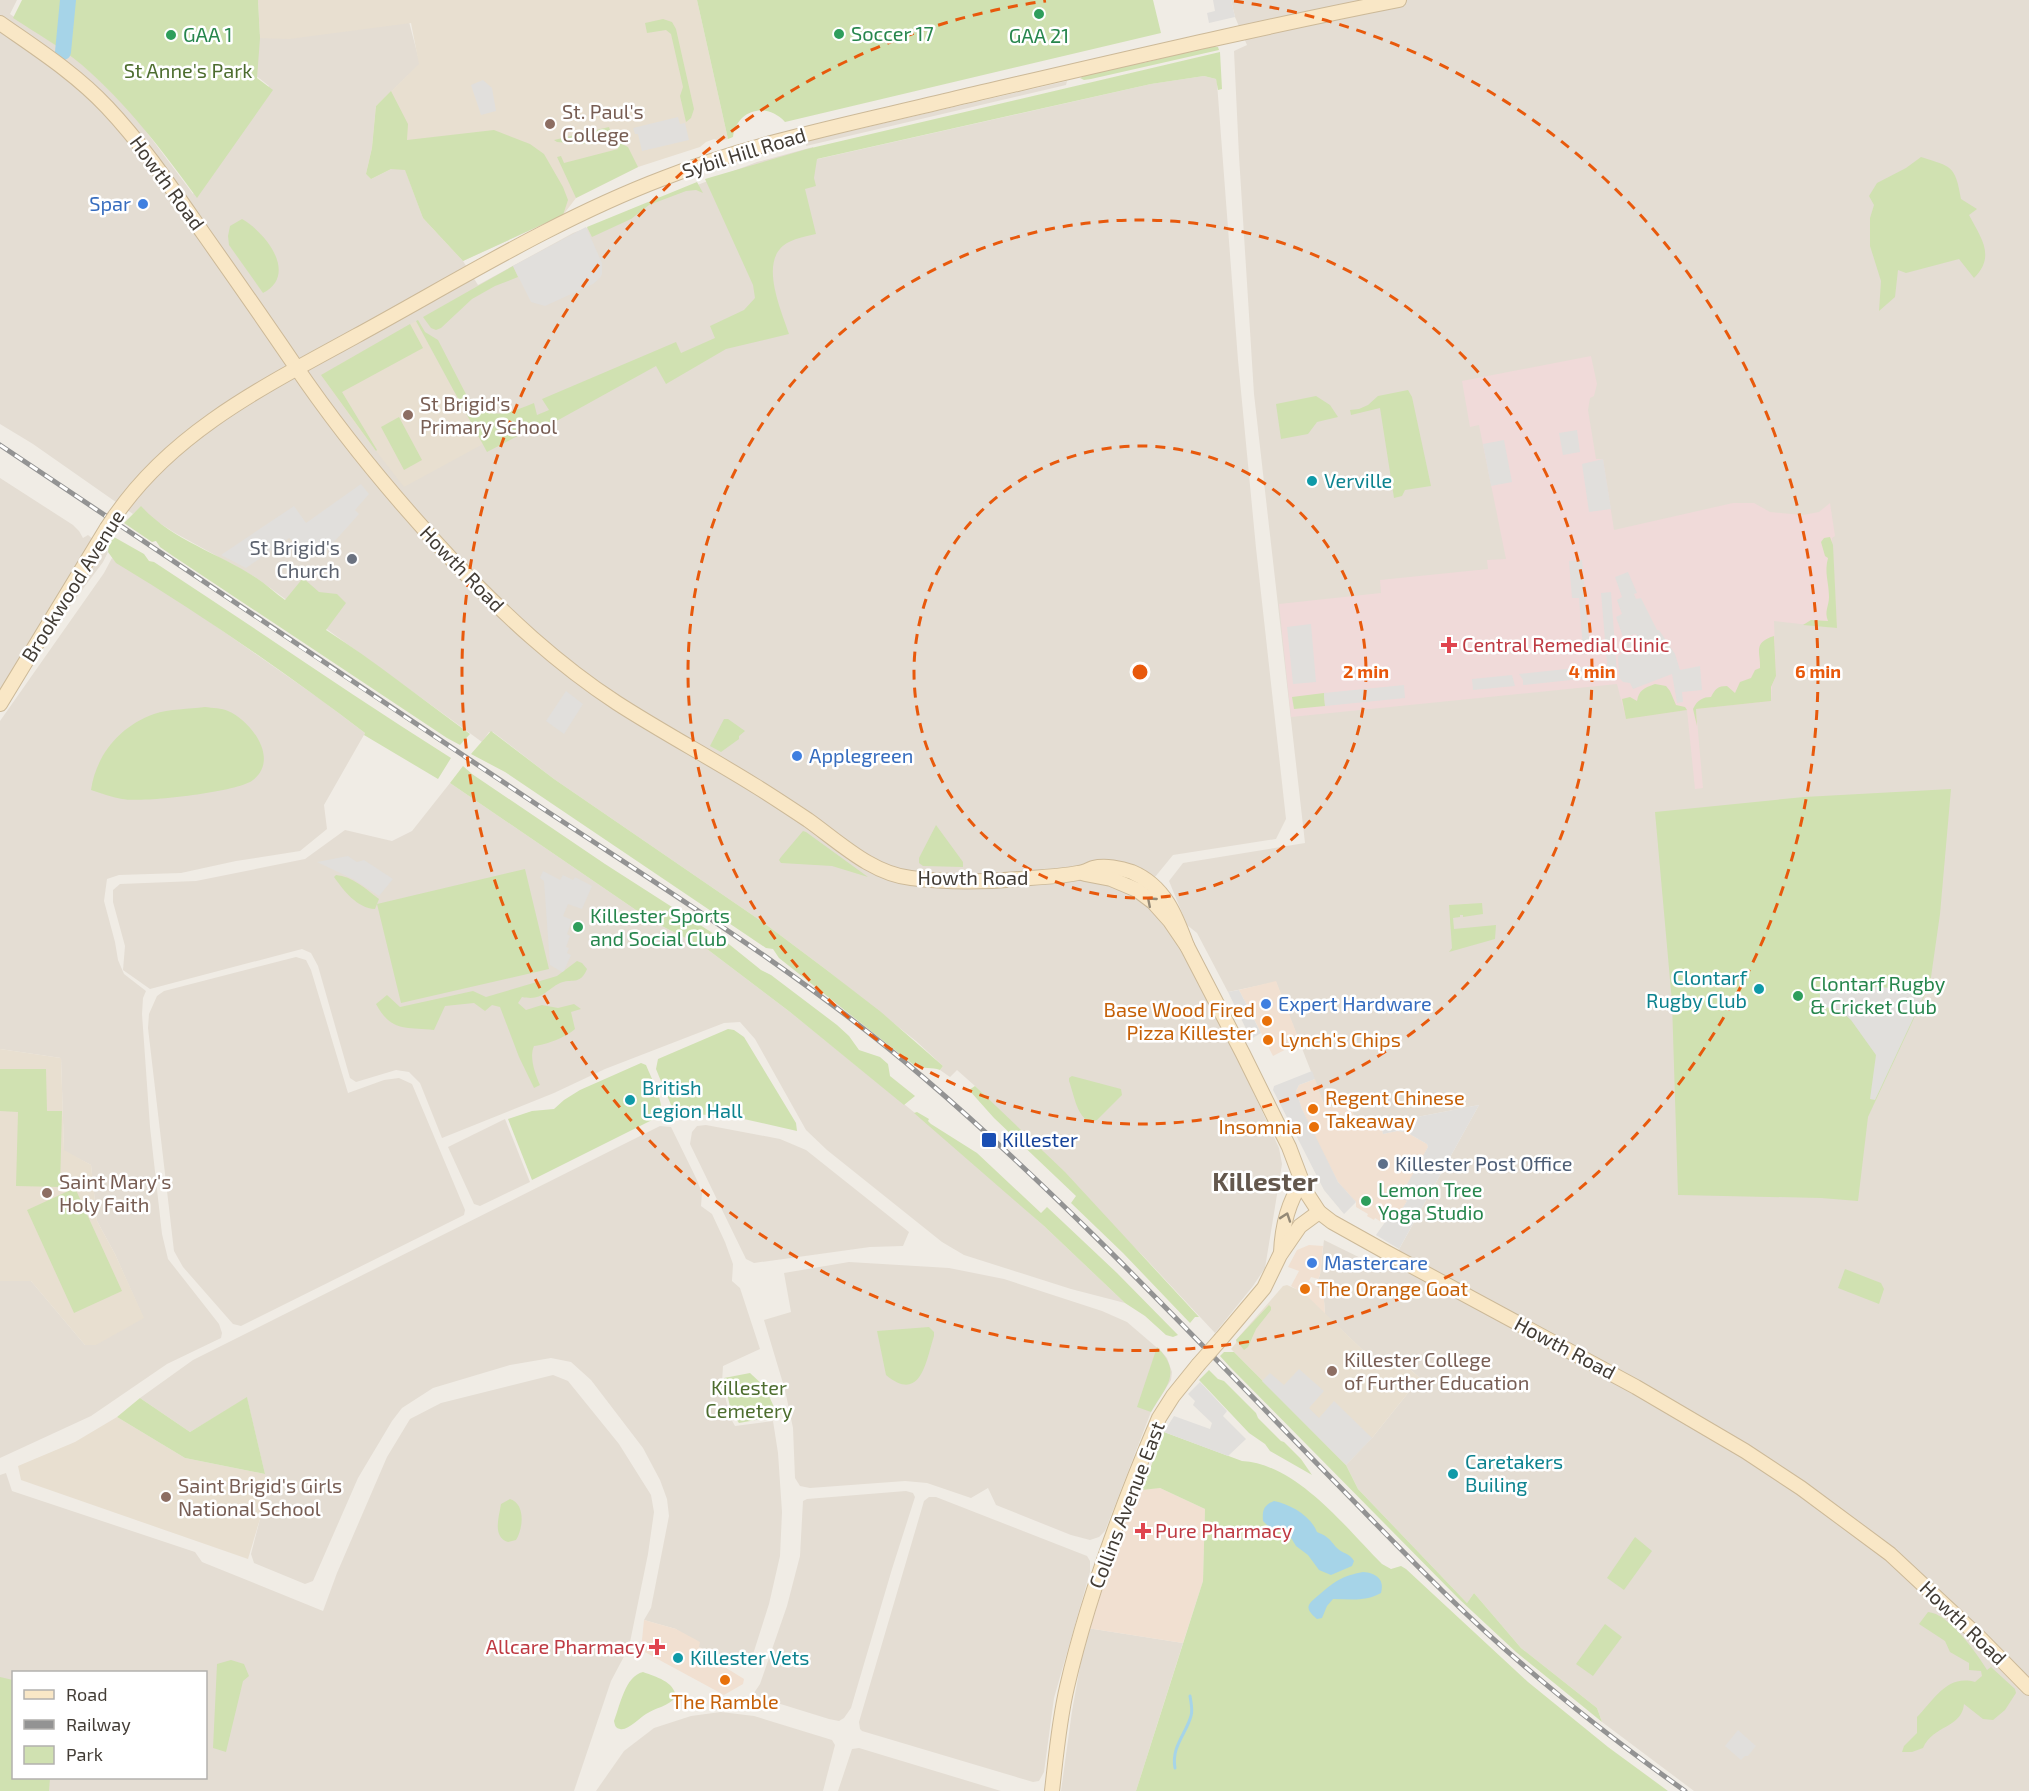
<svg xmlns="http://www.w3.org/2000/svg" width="2029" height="1791" viewBox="0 0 2029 1791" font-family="'Exo 2',sans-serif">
  <rect width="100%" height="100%" fill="#f0ece5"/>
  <g fill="#e4ddd3" fill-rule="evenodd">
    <polygon points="0,0 17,0 10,14 76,59 101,82 133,114 193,194 269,86 254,74 256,34 286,35 408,18 420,64 376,106 372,148 366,174 371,179 391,169 405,169 423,218 463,261 478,285 573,233 757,162 813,147 818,159 1151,84 1204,76 1216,79 1217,83 1238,360 1256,548 1286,819 1276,839 1173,855 1155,877 1178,945 1243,1070 1279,1148 1282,1164 1265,1268 1253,1286 1215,1333 1145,1258 975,1086 957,1070 950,1077 940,1070 943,1066 916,1041 824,968 764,923 554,779 493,732 489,732 482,742 255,577 175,533 153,519 141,507 133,514 33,444 0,424"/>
    <polygon points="1231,0 2029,0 2029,1791 1694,1791 1602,1722 1597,1708 1521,1648 1474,1593 1467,1603 1358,1489 1346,1465 1372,1438 1420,1378 1404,1364 1369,1356 1325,1314 1324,1300 1320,1289 1315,1287 1320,1275 1324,1240 1387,1271 1479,1105 1381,1124 1357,1125 1349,1101 1329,1107 1323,1102 1276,982 1228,992 1197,933 1187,925 1169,881 1183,863 1305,843 1254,394 1239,156 1234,51 1247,45 1235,17"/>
    <polygon points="1067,81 1066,85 806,146 807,141"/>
    <polygon points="0,478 73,525 79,531 83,538 88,535 108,552 103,562 0,700"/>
    <polygon points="112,558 190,608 320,699 365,733 324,805 327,829 300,851 236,861 181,873 119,875 107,879 104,901 115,942 118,960 124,974 146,991 143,998 142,1014 150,1127 162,1234 168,1259 219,1324 222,1333 221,1338 167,1364 91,1416 0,1458 0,1281 31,1281 85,1345 143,1317 115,1254 97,1221 91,1165 64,1151 61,1058 0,1049 0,721 104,573"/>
    <polygon points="450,783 652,921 707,949 790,1012 941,1134 1044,1226 1125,1303 1071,1289 964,1255 942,1242 827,1150 806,1130 755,1039 740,1022 724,1023 605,1069 554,1093 442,1138 420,1083 409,1072 396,1070 356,1082 350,1078 318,966 311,953 302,949 150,989 123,970 125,946 113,902 113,890 120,884 196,881 305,859 345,830 392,841 412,831"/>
    <polygon points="296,957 306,960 311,970 348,1093 384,1080 399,1078 412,1084 465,1210 464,1215 241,1326 233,1324 183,1267 174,1251 148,1028 149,1014 157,996 164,991"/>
    <polygon points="505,1119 530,1182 480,1206 474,1204 448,1147"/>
    <polygon points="706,1125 780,1139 806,1150 909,1232 903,1246 870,1247 754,1263 746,1259 690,1144 692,1132 697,1126"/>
    <polygon points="660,1126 671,1127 696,1178 702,1193 701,1206 712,1214 725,1242 733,1264 732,1281 740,1288 760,1349 723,1366 722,1383 730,1417 735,1426 773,1421 778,1453 782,1512 780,1556 769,1604 749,1667 728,1661 699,1647 676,1629 644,1620 651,1608 669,1516 667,1499 660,1480 643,1448 591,1380 571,1362 551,1358 510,1365 433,1388 402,1408 392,1421 358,1478 313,1581 305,1584 254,1563 251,1554 260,1519 266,1479 247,1398 190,1432 140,1398 193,1360"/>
    <polygon points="849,1262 949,1268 1004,1279 1102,1311 1127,1322 1162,1352 1167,1358 1172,1372 1171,1380 1151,1412 1105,1531 1099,1537 1090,1540 1071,1535 996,1505 988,1488 971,1498 927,1483 905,1481 810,1488 800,1486 795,1478 793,1428 785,1390 764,1320 791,1312 784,1273"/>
    <path d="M553,1375L568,1381L619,1444L651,1495L654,1512L648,1554L629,1647L611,1681L574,1791H0V1475L6,1473L12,1491L195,1552L202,1562L323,1611L337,1573L387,1457L410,1419L441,1403ZM14,1672H206V1778H14Z"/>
    <polygon points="906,1491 913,1493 915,1497 892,1569 851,1708 844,1718 839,1721 829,1719 761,1698 754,1693 760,1684 787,1606 800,1556 803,1501 807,1499"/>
    <polygon points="929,1497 936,1497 1087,1556 1090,1561 1090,1572 1054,1698 1044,1772 1039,1781 1033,1782 862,1731 860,1729 859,1722 924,1501"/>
    <polygon points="1087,1628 1183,1643 1136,1791 1061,1791 1072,1711"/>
    <polygon points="721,1712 754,1716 832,1740 835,1745 823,1791 596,1791 624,1751 654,1728 691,1716"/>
    <polygon points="859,1748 945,1774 1001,1791 838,1791 852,1749"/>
  </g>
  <g fill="#f1e0d1">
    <polygon points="1276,981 1300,1042 1273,1056 1239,990"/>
    <polygon points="1315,1079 1323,1102 1327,1101 1329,1107 1349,1101 1357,1125 1381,1124 1383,1134 1397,1131 1406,1132 1427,1144 1428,1147 1401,1197 1407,1201 1399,1215 1386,1222 1383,1223 1375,1218 1374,1220 1367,1216 1368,1214 1356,1207 1356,1202 1338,1182 1315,1137 1302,1109 1296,1091 1299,1085"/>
    <polygon points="1309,1245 1323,1246 1320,1275 1318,1279 1311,1277 1309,1281 1320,1289 1324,1300 1325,1314 1303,1293 1291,1286 1299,1271 1288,1267 1297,1250"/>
    <polygon points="1160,1488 1205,1509 1203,1581 1183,1643 1087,1628 1137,1489"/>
    <polygon points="644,1620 676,1629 700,1642 699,1647 726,1660 723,1666 744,1679 743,1684 724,1695 641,1650"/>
  </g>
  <g fill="#e8dfd0">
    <polygon points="258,0 697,0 728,139 721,141 714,139 706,142 700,147 638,167 576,198 563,215 463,261 423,218 405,170 391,169 371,179 366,174 372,148 376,106 419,64 411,23 289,39 260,38"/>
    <polygon points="416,321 483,444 404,487 358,428 321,375"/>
    <polygon points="0,1049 61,1058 64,1150 91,1165 97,1221 115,1254 144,1318 96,1345 85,1345 31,1281 0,1281"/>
    <polygon points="1287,1285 1303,1292 1369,1356 1404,1364 1420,1378 1372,1438 1346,1465 1231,1349 1236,1343 1236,1340 1277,1293 1283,1286"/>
    <polygon points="117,1417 185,1458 265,1474 266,1479 260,1519 248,1559 21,1480 18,1466 75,1442"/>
  </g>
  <polygon fill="#f0dad9" points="1591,356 1597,384 1594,396 1590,398 1588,410 1596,459 1603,459 1614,530 1733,503 1754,503 1770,512 1803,515 1819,512 1830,503 1835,536 1832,538 1837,628 1774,621 1776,676 1772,686 1771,701 1696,709 1703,788 1695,789 1687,710 1626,719 1617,684 1291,717 1279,604 1381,593 1380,580 1488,569 1487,560 1506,559 1479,425 1470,427 1462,381"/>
  <g fill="#d0e1b1">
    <path d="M22,0H258L260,38L257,78L273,90L197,198C162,150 127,104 82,65C61,47 36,33 13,18Z"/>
    <path d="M697,0H1153L1161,33L785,122C767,102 737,109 733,137L728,139Z"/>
    <polygon points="663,19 672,22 676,29 694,109 691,118 686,122 680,96 683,87 671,34 666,30 647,33 645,23"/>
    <polygon points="1211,46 1218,47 1219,50 1091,79 1084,80 1080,78 1091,73 1147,62"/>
    <path d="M1220,52L1222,89L1218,90L1216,79L1204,76L1151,84L817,159L814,178L816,186L805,189L816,234C807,236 797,238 789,242C757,258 781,309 789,334L726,349L666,384L656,366L533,434L531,429L487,452L416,321L418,320L425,332L438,340L469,400C489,422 510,413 534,403L537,415L549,410L542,399L676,342L681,353L715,338L710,326L744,310L755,298L753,285L705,179L807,149Z"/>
    <polygon points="391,91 408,124 407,140 494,130 530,144 544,154 563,187 568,200 563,215 463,261 423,218 405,170 391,169 371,179 366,174 372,148 376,106"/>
    <polygon points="609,127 612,137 582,144 557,142 554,140"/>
    <polygon points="620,143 628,147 638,167 576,198 557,157 561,156 564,163 618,149 617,144"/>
    <path d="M1921,157C1952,167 1955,165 1961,199L1977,209L1969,215C1981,238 1996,256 1974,278L1959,259L1906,273L1898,270L1895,297L1879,311L1881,281L1870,246V218L1874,205L1869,196L1877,183L1906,168Z"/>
    <polygon points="697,182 703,193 696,190 686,191 649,205 631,219 592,237 587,227"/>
    <path d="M242,219C265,232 299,274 263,293L229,245L228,236L230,226Z"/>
    <polygon points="513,266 518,277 495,286 472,299 441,328 436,330 431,328 423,317"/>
    <polygon points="410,324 423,348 342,392 377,450 376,451 321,375"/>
    <polygon points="1408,390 1412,397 1431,486 1405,490 1402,496 1394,498 1380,408 1351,415 1350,410 1359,409 1368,405 1378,396"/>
    <polygon points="1316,396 1330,405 1338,417 1317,422 1308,434 1281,439 1276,404"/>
    <polygon points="399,417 422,460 404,470 381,427"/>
    <path d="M141,506C172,540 218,553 255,577C266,584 275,593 285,600L303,578L319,592L337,594L346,603L326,630C376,662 422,699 470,734L460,745L447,738L173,556L160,547L156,541L152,542L124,523Z"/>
    <path d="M114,537L144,554L149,561L154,562C254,627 351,695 451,758L438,779L364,735L365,733C285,672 202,615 116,563L108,552L109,544Z"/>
    <path d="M1830,537L1833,545L1837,628L1803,625L1811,620L1828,621C1824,611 1829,606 1829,597C1829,582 1824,573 1828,558L1825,556L1821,542L1824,538Z"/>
    <path d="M1774,636L1776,676L1771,687V701L1696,709L1697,726L1693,709C1697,700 1703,697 1711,697C1715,689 1718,686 1727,686L1735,693L1740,682L1751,678L1755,670L1760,668C1761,652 1752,643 1774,636Z"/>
    <path d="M1655,684L1666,686L1670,691L1676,705L1685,707L1687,710L1626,719L1622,699L1630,697L1637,701C1639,690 1644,688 1655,684Z"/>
    <polygon points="1324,693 1325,706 1294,709 1292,697"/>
    <path d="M205,707C212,708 222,708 228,711C251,721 280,759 253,780C239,792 142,803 122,799C111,797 101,793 91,790C96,755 120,726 154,714C169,709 189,709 205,707Z"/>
    <polygon points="724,719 728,719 745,731 739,736 739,739 721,752 710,746"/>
    <path d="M491,731L554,779L764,923L824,968L881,1012L943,1066L940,1070C932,1067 924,1069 915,1066L779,958L773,949L766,948L505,772L471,754Z"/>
    <polygon points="463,766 472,774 605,864 725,941 761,970 771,975 837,1025 849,1036 859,1050 880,1057 888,1064 890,1076 915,1096 904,1105 790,1012 707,949 652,921 450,783"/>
    <polygon points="1951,789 1940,914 1930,984 1868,1117 1858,1201 1821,1198 1678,1195 1672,1002 1655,812 1804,797"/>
    <polygon points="936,825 963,862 963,867 923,866 919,863 919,858"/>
    <polygon points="803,831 806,832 868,877 832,866 781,863 779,860 781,857"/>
    <path d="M525,869L549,969L401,1003L377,904L375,909C357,908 344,891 334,877L336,875C352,876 366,889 379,899L377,904Z"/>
    <polygon points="1482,903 1483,914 1463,917 1463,915 1460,915 1460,917 1453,918 1454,929 1496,925 1495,939 1449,952 1452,948 1449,905"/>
    <path d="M577,961L582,963L587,969C580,986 571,978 560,983C544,991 543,1001 522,997L518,1003L526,1010L542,1005L558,1008L574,1004L581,1009L571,1012L575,1029C566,1037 546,1045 534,1046C529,1057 535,1074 540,1085L534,1088L519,1057L500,1007L492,1005L485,1011L474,1003L445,1006L434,1030C406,1027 391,1032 376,1004L387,995L400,1007L473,991L486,997L557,976Z"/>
    <polygon points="728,1029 734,1030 744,1037 796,1123 797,1131 735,1117 680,1113 672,1107 665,1091 656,1069 658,1059"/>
    <path d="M641,1063L646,1065C651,1078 666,1105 660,1116L532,1180L508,1119L532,1111L554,1109L564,1100L580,1090Z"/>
    <polygon points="0,1069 46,1069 47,1111 62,1111 60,1187 16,1186 18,1112 0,1111"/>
    <path d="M1072,1076L1121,1089L1122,1095L1097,1120L1089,1122C1076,1114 1074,1094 1069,1081V1078Z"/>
    <polygon points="975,1086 1065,1172 1199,1317 1195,1317 1190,1323 1123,1253 1071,1203 1076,1196 994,1118 969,1090"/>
    <polygon points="917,1112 929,1119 928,1121 931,1124 977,1153 1041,1213 1047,1207 1117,1273 1178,1335 1173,1337 1166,1335 1145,1316 1125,1303 1044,1226 914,1113"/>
    <polygon points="75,1188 122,1291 74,1313 27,1210"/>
    <polygon points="1845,1269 1881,1283 1884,1289 1879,1304 1838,1288"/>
    <polygon points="1269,1305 1271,1307 1271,1310 1256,1329 1248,1347 1244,1350 1236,1340"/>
    <path d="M929,1327L934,1332V1336C926,1361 921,1404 886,1375L877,1331Z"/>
    <path d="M1157,1347C1183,1373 1166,1386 1151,1412L1137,1407Z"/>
    <polygon points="1224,1352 1234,1352 1346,1465 1358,1489 1467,1603 1474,1593 1521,1648 1597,1708 1602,1722 1516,1652 1459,1599 1230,1367 1220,1356"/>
    <polygon points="1209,1370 1218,1379 1224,1381 1256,1413 1258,1418 1281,1441 1284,1442 1301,1459 1312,1475 1270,1451 1265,1444 1249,1433 1199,1380"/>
    <polygon points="750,1373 765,1387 778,1416 739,1423 731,1412 724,1378"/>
    <polygon points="247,1397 265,1474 185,1458 117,1417 140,1398 190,1432"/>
    <path d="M1164,1432L1242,1461C1297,1464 1346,1528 1382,1564L1391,1569L1401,1566L1406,1569L1528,1682L1608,1747L1668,1791H1136L1203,1581L1205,1509L1160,1488L1142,1490Z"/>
    <path d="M510,1499C526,1504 523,1529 516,1540L508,1542C492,1537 499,1517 501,1504Z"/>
    <polygon points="1635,1537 1652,1551 1624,1590 1607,1578"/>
    <path d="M1928,1612C1948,1613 1977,1653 1987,1670L1991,1667L2015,1689L2016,1693L2005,1710L1993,1720L1983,1719L1964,1704C1962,1728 1933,1725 1923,1748L1912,1752H1902L1904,1746L1917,1733V1717C1934,1700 1947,1674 1975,1682L1982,1676L1981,1671L1969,1670V1663L1950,1652L1945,1641L1919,1624Z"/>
    <polygon points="1605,1624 1622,1637 1593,1676 1576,1664"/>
    <polygon points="231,1660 244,1664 249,1676 243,1681 226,1752 213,1748 217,1664"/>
    <path d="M643,1672C656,1677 674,1681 676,1697C669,1706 655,1708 646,1714C639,1718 628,1731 620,1729C615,1728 615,1725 614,1721C620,1706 625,1676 643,1672Z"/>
    <polygon points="0,1677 13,1680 14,1778 50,1778 49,1791 0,1791"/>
  </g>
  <g fill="#e1dfdc">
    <polygon points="1213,0 1231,0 1235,17 1209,23 1207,13 1215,11"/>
    <polygon points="483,80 492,88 496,111 481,115 471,85"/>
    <polygon points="678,117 680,124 685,123 689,140 642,151 638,134 635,134 633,128"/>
    <polygon points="586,227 602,263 602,274 600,278 593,284 545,306 531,302 513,266"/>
    <polygon points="1577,430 1580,452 1563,455 1559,433"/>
    <polygon points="1504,440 1512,482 1491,486 1483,444"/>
    <polygon points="1603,459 1611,509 1589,512 1582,464"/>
    <polygon points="361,484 369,494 355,510 359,514 324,553 319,549 319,556 303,557 302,549 289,538 246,568 221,555 294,506 306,523"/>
    <polygon points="1582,560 1590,648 1583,649 1579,598 1572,598 1569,561"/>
    <polygon points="1628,572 1637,593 1634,594 1636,599 1641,598 1657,630 1659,630 1675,654 1680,670 1700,666 1702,690 1682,692 1683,702 1677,703 1672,674 1633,689 1630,683 1623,682 1619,678 1618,656 1625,652 1623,645 1638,639 1636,634 1623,637 1616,617 1622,614 1617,600 1622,597 1615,577"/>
    <polygon points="1611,592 1617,674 1608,675 1601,593"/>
    <polygon points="1311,624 1316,682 1293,684 1287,627"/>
    <polygon points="1585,667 1590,673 1590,678 1523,685 1523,680 1519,674"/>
    <polygon points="1512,675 1515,686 1473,690 1472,679"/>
    <polygon points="1404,685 1405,698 1325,706 1324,693"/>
    <polygon points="566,691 583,704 564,734 546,721"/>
    <polygon points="348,856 357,862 364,860 393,879 379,896 353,879 317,862"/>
    <polygon points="543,871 560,880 563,875 573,880 575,877 592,886 582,909 568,904 563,916 572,920 567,934 570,936 566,947 569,948 567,953 571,955 564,971 562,972 550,965 544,881 540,878"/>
    <polygon points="1820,982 1926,991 1875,1100 1870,1099 1876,1055 1851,1020 1840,1010 1820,1006"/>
    <polygon points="1239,990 1261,1033 1251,1039 1228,992"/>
    <polygon points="1312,1071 1315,1079 1299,1085 1296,1091 1302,1109 1338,1182 1356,1202 1344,1214 1324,1190 1273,1090 1274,1086"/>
    <polygon points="1479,1105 1399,1249 1376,1235 1393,1211 1399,1214 1407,1201 1400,1197 1428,1147 1427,1144 1406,1132 1397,1131 1383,1134 1381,1124"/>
    <polygon points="1299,1369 1324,1391 1309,1408 1319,1418 1334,1401 1372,1438 1346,1465 1262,1381 1270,1373 1284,1385"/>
    <polygon points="1200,1382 1227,1411 1223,1416 1246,1439 1228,1456 1164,1432 1174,1416 1210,1429 1212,1423 1193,1405 1195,1401 1188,1394"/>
    <polygon points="1738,1730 1756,1746 1748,1756 1745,1756 1741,1760 1725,1746"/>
  </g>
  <g fill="#a6d4e8">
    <path d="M1274,1501C1290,1504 1311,1516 1317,1532C1329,1537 1329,1539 1337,1548C1343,1554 1350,1553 1354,1561L1352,1566L1331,1575L1319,1570L1308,1555L1296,1546L1288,1533L1269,1527L1263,1521C1262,1510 1264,1505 1274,1501Z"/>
    <path d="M1363,1572C1376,1573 1385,1579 1381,1593C1365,1602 1350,1599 1333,1599L1327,1606L1322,1618L1317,1619C1303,1607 1308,1604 1320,1594C1335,1581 1342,1576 1363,1572Z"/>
  </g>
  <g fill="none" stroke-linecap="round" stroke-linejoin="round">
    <path stroke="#a6d4e8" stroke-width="3" d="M1175,1768C1171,1747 1186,1734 1191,1716C1193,1710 1191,1703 1190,1696"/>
    <polyline stroke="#a6d4e8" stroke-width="16" points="63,52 68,0"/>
    <defs>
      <g id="secondary">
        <path d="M0,23C37,49 75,73 107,107C143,145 173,190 203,233C234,277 264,320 294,364C342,435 397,501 455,563C505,615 557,664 617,703C662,732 709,757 754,785C772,796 790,808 808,820C839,842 872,874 911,878C950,883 991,882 1030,878C1046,877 1062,876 1078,873C1083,873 1088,870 1093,868C1105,865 1121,868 1132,872C1165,886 1176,916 1187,946"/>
        <path d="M115,516C174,430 267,385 356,336C457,281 556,219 664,178C758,141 859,122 957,98C1104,64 1251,29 1399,0"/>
        <polyline points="0,704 107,528"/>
        <polyline points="1085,874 1111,879 1137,890 1153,902 1170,921 1187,946 1243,1054 1289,1147 1306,1192 1319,1212 1332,1222 1384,1251 1636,1387 1745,1451 1801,1488 1890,1554 1979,1637 2029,1688"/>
        <path d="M1281,1253C1282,1227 1287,1204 1302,1182"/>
        <polyline points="1221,1339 1264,1288 1280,1255 1300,1226 1319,1212"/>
        <path d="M1052,1791C1056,1756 1059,1721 1067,1687C1088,1595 1122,1505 1159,1418L1173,1396L1198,1365"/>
      </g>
    </defs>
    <use href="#secondary" stroke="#ccb998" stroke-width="16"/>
    <use href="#secondary" stroke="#f9e7c6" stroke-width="14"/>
    <defs>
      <path id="rail" d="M0,445C181,566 361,688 542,808C672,894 805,976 924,1078C1070,1203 1201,1345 1335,1482C1396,1544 1456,1608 1522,1664C1574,1709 1629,1751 1685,1791"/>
    </defs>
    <use href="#rail" stroke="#939393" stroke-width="5"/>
    <use href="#rail" stroke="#fff" stroke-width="3" stroke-dasharray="9" stroke-linecap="butt"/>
    <defs>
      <g id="secondary-bridge">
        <polyline points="107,528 115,516"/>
        <polyline points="1198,1365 1221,1339"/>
      </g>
    </defs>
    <use href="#secondary-bridge" stroke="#ccb998" stroke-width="16" stroke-linecap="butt"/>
    <use href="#secondary-bridge" stroke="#f9e7c6" stroke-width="14"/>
  </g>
  <defs><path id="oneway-chevron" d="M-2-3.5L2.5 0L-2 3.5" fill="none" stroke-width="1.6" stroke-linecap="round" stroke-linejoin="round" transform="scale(1.5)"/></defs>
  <g stroke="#948976">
    <use href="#oneway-chevron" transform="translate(1151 901) rotate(-139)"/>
    <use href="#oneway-chevron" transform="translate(1286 1217) rotate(-71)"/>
  </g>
  <g fill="none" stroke="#e8590c" stroke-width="3" stroke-dasharray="10 8">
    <circle cx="1140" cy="672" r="226"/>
    <circle cx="1140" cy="672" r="452"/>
    <path d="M1234 1A678 678 0 1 1 1046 1"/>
  </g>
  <g fill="#2e9e5b" stroke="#fff" stroke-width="2">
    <circle cx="1039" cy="14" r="6"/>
    <circle cx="839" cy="34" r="6"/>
    <circle cx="171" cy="35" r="6"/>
    <circle cx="578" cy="927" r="6"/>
    <circle cx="1798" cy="996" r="6"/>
    <circle cx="1366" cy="1201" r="6"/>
  </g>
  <g fill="#8d6e63" stroke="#fff" stroke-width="2">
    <circle cx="550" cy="124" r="6"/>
    <circle cx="408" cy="415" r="6"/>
    <circle cx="47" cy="1193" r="6"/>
    <circle cx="1332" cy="1371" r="6"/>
    <circle cx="166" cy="1497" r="6"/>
  </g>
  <g fill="#3f7fe0" stroke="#fff" stroke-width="2">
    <circle cx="143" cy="204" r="6"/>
    <circle cx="797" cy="756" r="6"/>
    <circle cx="1266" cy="1004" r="6"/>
    <circle cx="1312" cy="1263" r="6"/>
  </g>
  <g fill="#0f9aa8" stroke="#fff" stroke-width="2">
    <circle cx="1312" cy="481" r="6"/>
    <circle cx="1759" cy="989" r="6"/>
    <circle cx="630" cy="1100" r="6"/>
    <circle cx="1453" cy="1474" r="6"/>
    <circle cx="678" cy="1658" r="6"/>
  </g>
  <circle fill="#6b7280" stroke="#fff" stroke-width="2" cx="352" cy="559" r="6"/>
  <g fill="#e0444e" stroke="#fff" stroke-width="2">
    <path d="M1446 636h6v6h6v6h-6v6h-6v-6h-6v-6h6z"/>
    <path d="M1140 1522h6v6h6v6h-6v6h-6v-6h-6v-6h6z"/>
    <path d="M654 1638h6v6h6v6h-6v6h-6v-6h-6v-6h6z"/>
  </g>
  <g fill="#e8710a" stroke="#fff" stroke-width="2">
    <circle cx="1267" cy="1021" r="6"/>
    <circle cx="1268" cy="1040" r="6"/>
    <circle cx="1313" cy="1109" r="6"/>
    <circle cx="1314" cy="1127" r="6"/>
    <circle cx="1305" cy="1289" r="6"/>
    <circle cx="725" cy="1680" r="6"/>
  </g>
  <rect fill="#1a4fb4" stroke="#fff" stroke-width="2" x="981" y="1132" width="16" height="16" rx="3"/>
  <circle fill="#5c6f8a" stroke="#fff" stroke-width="2" cx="1383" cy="1164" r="6"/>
  <g text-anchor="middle" stroke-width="5" stroke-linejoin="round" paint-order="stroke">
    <g font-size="20" fill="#27864d" stroke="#fff" text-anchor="start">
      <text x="851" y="41">Soccer 17</text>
      <text x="183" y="42">GAA 1</text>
      <text x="1039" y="43" text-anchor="middle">GAA 21</text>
      <text x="590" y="923">Killester Sports<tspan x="590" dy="23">and Social Club</tspan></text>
      <text x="1810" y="991">Clontarf Rugby<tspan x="1810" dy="23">&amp; Cricket Club</tspan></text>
      <text x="1378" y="1197">Lemon Tree<tspan x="1378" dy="23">Yoga Studio</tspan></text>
    </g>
    <g font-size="20" fill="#4d6d2f" stroke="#fff">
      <text x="188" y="78">St Anne's Park</text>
      <text x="749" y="1395">Killester<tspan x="749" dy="23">Cemetery</tspan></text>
    </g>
    <g font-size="20" fill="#785e54" stroke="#fff" text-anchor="start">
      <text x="562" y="119">St. Paul's<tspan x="562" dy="23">College</tspan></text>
      <text x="420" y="411">St Brigid's<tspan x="420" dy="23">Primary School</tspan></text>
      <text x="59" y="1189">Saint Mary's<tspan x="59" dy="23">Holy Faith</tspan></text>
      <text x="1344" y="1367">Killester College<tspan x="1344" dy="23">of Further Education</tspan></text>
      <text x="178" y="1493">Saint Brigid's Girls<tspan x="178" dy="23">National School</tspan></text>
    </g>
    <g font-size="20" fill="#423c35" stroke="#fff">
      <text transform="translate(744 153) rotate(-17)" y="7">Sybil Hill Road</text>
      <text transform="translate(167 183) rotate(54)" y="7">Howth Road</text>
      <text transform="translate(462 569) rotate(46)" y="7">Howth Road</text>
      <text transform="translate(73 586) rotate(-58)" y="7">Brookwood Avenue</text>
      <text x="973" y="885">Howth Road</text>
      <text transform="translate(1565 1348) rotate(28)" y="7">Howth Road</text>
      <text transform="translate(1127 1505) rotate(-69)" y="7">Collins Avenue East</text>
      <text transform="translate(1963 1623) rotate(44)" y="7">Howth Road</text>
    </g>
    <g font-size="20" fill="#366cbe" stroke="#fff" text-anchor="start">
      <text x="131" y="211" text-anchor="end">Spar</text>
      <text x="809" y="763">Applegreen</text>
      <text x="1278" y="1011">Expert Hardware</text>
      <text x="1324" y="1270">Mastercare</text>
    </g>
    <g font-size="20" fill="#0d838f" stroke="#fff" text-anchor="start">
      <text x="1324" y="488">Verville</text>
      <text x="1747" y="985" text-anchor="end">Clontarf<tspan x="1747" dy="23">Rugby Club</tspan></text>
      <text x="642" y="1095">British<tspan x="642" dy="23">Legion Hall</tspan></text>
      <text x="1465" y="1469">Caretakers<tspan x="1465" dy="23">Builing</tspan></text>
      <text x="690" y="1665">Killester Vets</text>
    </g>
    <g font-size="20" fill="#5b616d" stroke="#fff" text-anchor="end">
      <text x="340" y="555">St Brigid's<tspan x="340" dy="23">Church</tspan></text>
    </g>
    <g font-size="20" fill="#be3a42" stroke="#fff" text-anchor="start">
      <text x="1462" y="652">Central Remedial Clinic</text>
      <text x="1155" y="1538">Pure Pharmacy</text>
      <text x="645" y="1654" text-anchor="end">Allcare Pharmacy</text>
    </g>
    <g font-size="20" fill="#c56008" stroke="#fff" text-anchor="start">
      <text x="1255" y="1017" text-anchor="end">Base Wood Fired<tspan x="1255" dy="23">Pizza Killester</tspan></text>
      <text x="1280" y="1047">Lynch's Chips</text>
      <text x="1325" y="1105">Regent Chinese<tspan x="1325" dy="23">Takeaway</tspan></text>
      <text x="1302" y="1134" text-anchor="end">Insomnia</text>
      <text x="1317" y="1296">The Orange Goat</text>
      <text x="725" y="1709" text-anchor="middle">The Ramble</text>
    </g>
    <g font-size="20" fill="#164399" stroke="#fff" text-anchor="start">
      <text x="1002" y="1147">Killester</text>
    </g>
    <g font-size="20" fill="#4e5e75" stroke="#fff" text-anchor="start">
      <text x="1395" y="1171">Killester Post Office</text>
    </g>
    <g font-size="26" font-weight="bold" fill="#64584d" stroke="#fff">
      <text x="1265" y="1191">Killester</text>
    </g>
  </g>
  <circle cx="1140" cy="672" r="9" fill="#e8590c" stroke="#fff" stroke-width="3"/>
  <g font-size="18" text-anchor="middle" font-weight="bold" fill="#e8590c" stroke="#fff" stroke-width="5" stroke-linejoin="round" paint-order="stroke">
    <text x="1366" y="678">2 min</text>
    <text x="1592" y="678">4 min</text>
    <text x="1818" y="678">6 min</text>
  </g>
  <rect x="12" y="1671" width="195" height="108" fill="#ffffff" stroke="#b3b1ae" stroke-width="1.5"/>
  <rect x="24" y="1690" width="30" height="9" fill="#f9e7c6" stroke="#b3b1ae" stroke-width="1.5"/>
  <text x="66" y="1701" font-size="18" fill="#423c35">Road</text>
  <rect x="24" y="1720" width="30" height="9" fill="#939393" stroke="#b3b1ae" stroke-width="1.5"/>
  <text x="66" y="1731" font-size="18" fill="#423c35">Railway</text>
  <rect x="24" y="1746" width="30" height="18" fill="#d0e1b1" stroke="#b3b1ae" stroke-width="1.5"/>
  <text x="66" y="1761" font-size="18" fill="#423c35">Park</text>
</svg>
